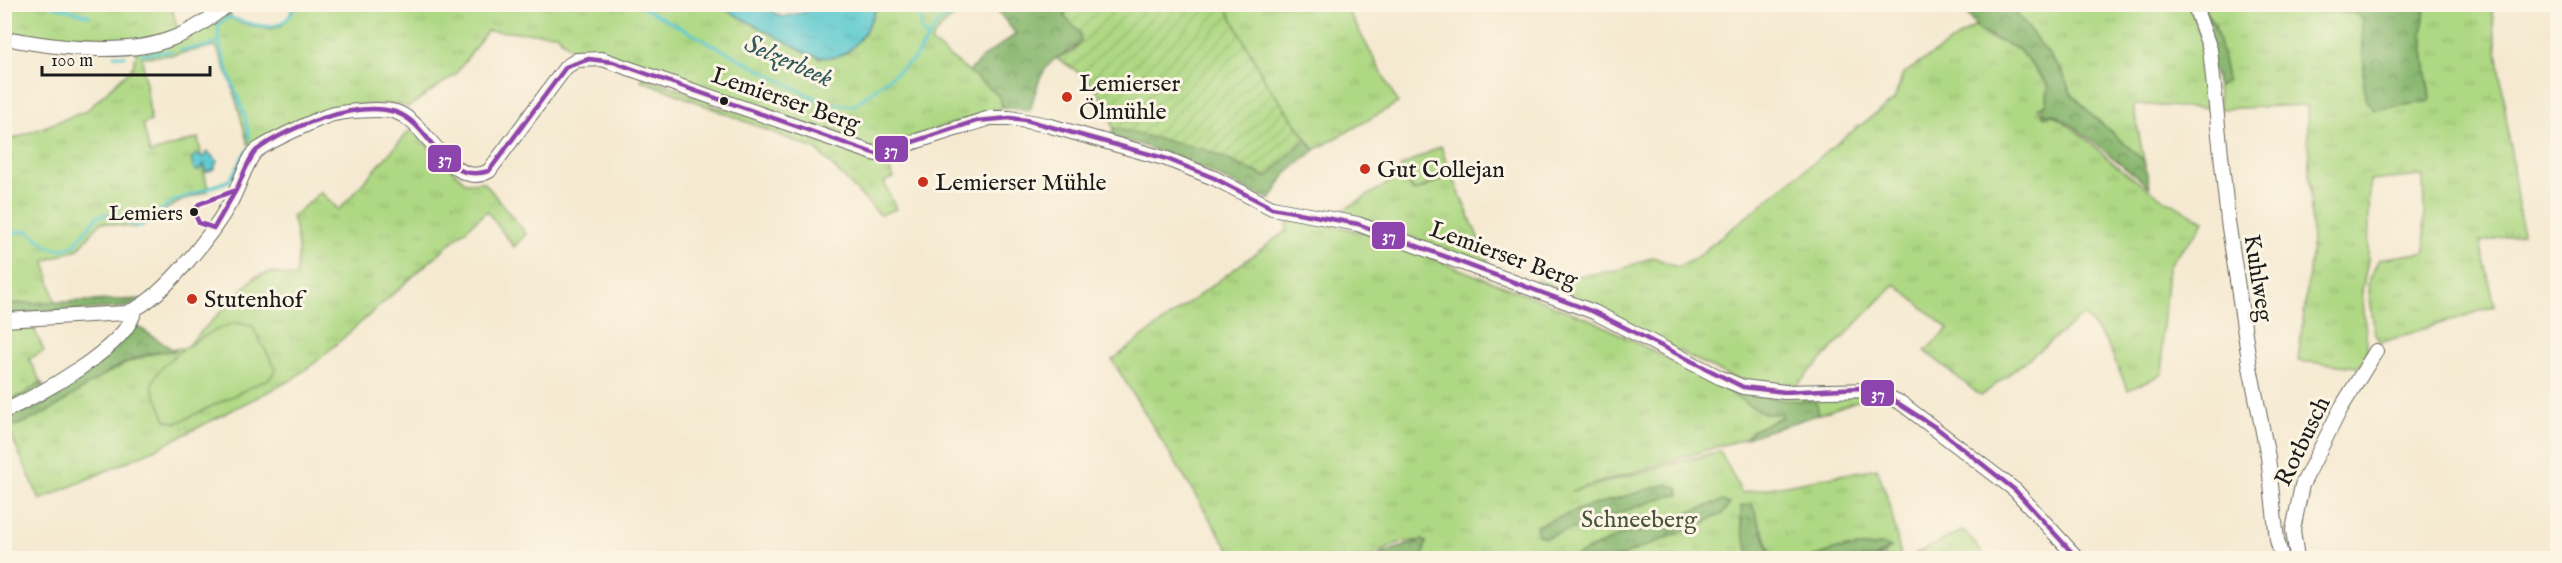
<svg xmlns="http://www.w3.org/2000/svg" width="2562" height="563" viewBox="0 0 2562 563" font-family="'IM FELL English',serif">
  <defs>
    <pattern id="grass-tufts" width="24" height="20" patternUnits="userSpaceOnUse" patternTransform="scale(1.5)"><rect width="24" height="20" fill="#aed883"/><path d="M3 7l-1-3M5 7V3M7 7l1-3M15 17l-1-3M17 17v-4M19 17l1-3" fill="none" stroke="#95b971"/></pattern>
    <pattern id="forest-crowns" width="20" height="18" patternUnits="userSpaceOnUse" patternTransform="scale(1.5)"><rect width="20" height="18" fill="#8ab871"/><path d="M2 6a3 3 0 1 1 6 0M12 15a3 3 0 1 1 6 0" fill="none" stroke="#70955c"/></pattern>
    <pattern id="garden-furrows" width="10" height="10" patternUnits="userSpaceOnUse" patternTransform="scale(1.5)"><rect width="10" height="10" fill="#aed883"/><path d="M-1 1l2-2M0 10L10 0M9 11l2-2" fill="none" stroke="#95b971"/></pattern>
    <pattern id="water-ripples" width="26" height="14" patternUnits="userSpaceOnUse" patternTransform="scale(1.5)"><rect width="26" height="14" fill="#5cc9cf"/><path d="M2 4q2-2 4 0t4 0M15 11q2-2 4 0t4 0" fill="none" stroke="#4facb1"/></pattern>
  </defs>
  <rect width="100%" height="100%" fill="#fcf5e5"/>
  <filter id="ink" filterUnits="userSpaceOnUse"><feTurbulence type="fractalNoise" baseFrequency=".0167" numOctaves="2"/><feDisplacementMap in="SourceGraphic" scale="12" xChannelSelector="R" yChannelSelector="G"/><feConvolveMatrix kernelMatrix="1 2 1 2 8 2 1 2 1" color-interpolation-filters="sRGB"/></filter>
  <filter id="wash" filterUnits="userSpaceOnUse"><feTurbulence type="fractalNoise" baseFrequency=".008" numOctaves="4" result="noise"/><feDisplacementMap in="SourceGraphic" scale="24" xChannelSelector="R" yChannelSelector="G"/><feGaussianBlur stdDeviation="1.35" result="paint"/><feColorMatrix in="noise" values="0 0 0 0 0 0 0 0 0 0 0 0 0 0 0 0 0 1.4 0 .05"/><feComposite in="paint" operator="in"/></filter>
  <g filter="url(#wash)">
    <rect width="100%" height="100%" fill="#f5ead1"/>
    <g fill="url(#grass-tufts)" stroke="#657a50" stroke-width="1.5">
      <path d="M4,5H171L178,30C139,46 91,45 49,43C32,42 24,33 5,37Z"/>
      <path d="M293,5H717L819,58L847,53L864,34L878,5L894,9L921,5H979C961,13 940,22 931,42L998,95L1003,107L875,149L611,55L588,51H573L556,34L487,31L455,75L408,107L399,104L342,105L248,144L232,85L216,46L173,55L142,57L151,121L143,124L150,153L198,138L208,191L181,201L135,228L101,222L78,249L45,261L55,302L5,304V142L86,111L133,67L137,50L224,12L231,15L230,18C245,23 272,37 285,22C289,18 291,10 293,5Z"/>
      <polygon points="1225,5 1345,5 1398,103 1315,150 1267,84"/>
      <polygon points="2010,5 2189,5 2202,41 2211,109 2133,104 2144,161 2093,116 2071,93 2063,73"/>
      <polygon points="2203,5 2261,5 2290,10 2354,13 2362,19 2366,60 2364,84 2374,110 2430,100 2422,34 2425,5 2491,5 2522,234 2480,242 2495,306 2380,343 2375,334 2368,283 2379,259 2425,252 2423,176 2370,181 2368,260 2362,291 2368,355 2358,367 2298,361 2312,248 2307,105 2220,109 2217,87 2227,79 2215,24"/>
      <path d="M1975,26L1988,37L2018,49L2048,85L2047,104L2038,108L2045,117L2053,115C2078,129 2097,150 2118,167C2145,188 2174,206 2204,221C2196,240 2176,249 2168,268L2162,337L2163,374L2128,390L2107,343L2084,315L1981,396L1925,351L1948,329L1895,284L1796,386H1765L1733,378L1535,281L1616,271L1653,257L1677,267L1694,259L1846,136L1894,100L1903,74Z"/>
      <polygon points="643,76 708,100 713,106 736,111 848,152 870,159 886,158 893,178 884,182 896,209 880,215 817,150 641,80"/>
      <path d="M411,129L466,183L484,182L526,234L514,247L487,211L316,362L291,380L158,448L40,500L8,428L56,407L86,385L126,363L164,350L185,348L255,277L271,272L296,277C299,255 299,238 292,217L321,192L339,210Z"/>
      <polygon points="1402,175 1414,192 1452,175 1490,266 1367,221 1337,214"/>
      <polygon points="1288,216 1363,232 1594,321 1720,385 1767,414 1780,413 1783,416 1753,430 1746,438 1572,491 1720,451 1742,493 1877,468 1890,505 1901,558 1875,558 1886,554 1883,545 1838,549 1809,558 1772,558 1763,529 1741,515 1741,524 1751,558 1390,558 1422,540 1399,543 1368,558 1234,558 1112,360 1287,230"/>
      <polygon points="5,315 31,322 44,351 29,359 41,382 22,395 5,401"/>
      <polygon points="1747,393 1874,395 1817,415 1816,402 1783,401"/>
      <polygon points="1964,530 1986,558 1909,558 1915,554"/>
    </g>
    <g fill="url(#forest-crowns)" stroke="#536a46" stroke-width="1.5">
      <path d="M993,5H1066L1065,17L1080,33L1081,41C1073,51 1064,53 1054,60C1039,71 1035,94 1030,111L1003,107L998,95L969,72L983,57L1016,34Z"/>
      <polygon points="1961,5 2010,5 2063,73 2071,93 2093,116 2144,161 2150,187 2071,124 2054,114 2045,115 2041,107 2047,104 2048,85 2040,74 2018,49 1980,32"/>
      <path d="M2198,5H2203C2218,28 2222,52 2227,80L2217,87Z"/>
      <polygon points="2261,5 2425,5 2422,34 2430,101 2374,110 2365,99 2362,19 2354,13 2290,10"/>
      <polygon points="1113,128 1206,150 1267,177 1306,138 1315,150 1286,174 1270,200 1171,155 1112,136"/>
      <polygon points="142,299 127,307 5,315 5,304"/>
      <path d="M134,324L175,351C111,348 65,418 5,428V401L22,395L41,382L48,392Z"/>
      <polygon points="1720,385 1773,399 1817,402 1817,415 1746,438 1753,430 1782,417 1782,414 1767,414 1748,405"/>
      <polygon points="1667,484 1678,488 1679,495 1669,496 1545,538 1538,535 1536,526 1580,509"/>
      <polygon points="1722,501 1730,504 1723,513 1702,524 1616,558 1570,558 1624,534"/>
      <path d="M1752,504L1772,558H1751C1744,541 1740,525 1741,506Z"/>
      <polygon points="1422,540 1426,542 1423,558 1376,558 1384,553"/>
      <polygon points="1884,545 1891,548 1875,558 1809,558 1838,549"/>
    </g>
    <path fill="url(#garden-furrows)" stroke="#657a50" stroke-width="1.5" d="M1066,5H1225L1267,84L1306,138L1267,177L1206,150L1113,128C1105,92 1087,75 1056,58L1072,52L1081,41L1080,33L1065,17Z"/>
    <g fill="#aed883" stroke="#657a50" stroke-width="1.5">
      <polygon points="1441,146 1450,175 1414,191 1400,167"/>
      <path d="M235,323L252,326L276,369L270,378L177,423L166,420L152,387C155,360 211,330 235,323Z"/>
    </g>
    <g fill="url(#water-ripples)" stroke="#3c7276" stroke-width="1.5">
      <path d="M717,5H762L782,17L804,12L810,5H878C863,37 848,70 807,53Z"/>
      <polygon points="207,151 217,161 214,169 206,172 204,164 200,170 194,170 191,159 196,154 204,157"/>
    </g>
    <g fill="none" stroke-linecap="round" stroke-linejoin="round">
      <g stroke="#5cc9cf" stroke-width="3">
        <polyline points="47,4 90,16"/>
        <polyline points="636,4 808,95 830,103 853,106 915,58 938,23 968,4"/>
        <polyline points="920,4 921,29 927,39"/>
        <polyline points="180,50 209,46 219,41"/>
        <polyline points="141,54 171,51"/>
        <polyline points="114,55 125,56"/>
        <path d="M249,138C247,105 213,53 219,24L228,17C254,25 284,38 296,4"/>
        <polyline points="4,235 27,230 46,245 54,249 64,249 74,245 97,217 107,214 120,217 134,226 142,226 172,202 230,180 246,151"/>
      </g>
    </g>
  </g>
  <g filter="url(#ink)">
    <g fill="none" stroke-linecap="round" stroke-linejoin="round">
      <defs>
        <g id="street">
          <polyline points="2194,4 2210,49 2228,221 2250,367 2268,457 2277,540 2282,558"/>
          <path d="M16,40C61,48 130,56 173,38C193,31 212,17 229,4"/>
          <path d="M4,320L125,313C159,304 212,234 230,203C239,187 244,167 254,153C262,144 314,121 327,116C342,111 381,108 396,112C428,122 452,192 489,171L566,67L577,60L602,59L876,154L990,118H1010L1047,125L1167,159L1214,178L1272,208L1358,224L1594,312L1721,378L1743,387L1785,392L1873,390L1901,403L2015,490L2077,558"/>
          <path d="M4,411C35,398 130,345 134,311"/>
          <polyline points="2297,558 2293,530 2302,485 2341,408 2376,351"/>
        </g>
      </defs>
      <use href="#street" stroke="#68645b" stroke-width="16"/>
      <use href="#street" stroke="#fff" stroke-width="14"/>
      <defs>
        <g id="bus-1">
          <polygon points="236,190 214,228 199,223 194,212 199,204"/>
          <path d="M236,190C242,179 248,158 257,150C288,127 357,100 395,112C433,124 441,186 489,171L566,67L589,59L613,62L876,154L976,121L1010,118L1026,120L1167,159L1214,178L1272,208L1358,224L1594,312L1743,387L1785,392L1860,388L1885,395L1938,429L2015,490L2077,558"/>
        </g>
      </defs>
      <use href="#bus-1" stroke="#fcf5e5" stroke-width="9"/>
      <use href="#bus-1" stroke="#8e44ad" stroke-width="4.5"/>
    </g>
  </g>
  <g fill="#c8321e" stroke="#fcf5e5" stroke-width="2">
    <circle cx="1067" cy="97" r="6"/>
    <circle cx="1365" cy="169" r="6"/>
    <circle cx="923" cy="182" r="6"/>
    <circle cx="192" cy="299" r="6"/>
  </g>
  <g fill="#1c1c1c" stroke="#fcf5e5" stroke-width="2">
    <circle cx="724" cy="101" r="5"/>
    <circle cx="194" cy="212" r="5"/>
  </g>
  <g text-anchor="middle" stroke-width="6" stroke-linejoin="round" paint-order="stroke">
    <g font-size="22" fill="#1c1c1c" stroke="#fcf5e5" text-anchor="end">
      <text x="183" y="220">Lemiers</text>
    </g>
    <g font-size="24" fill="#1c1c1c" stroke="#fcf5e5" text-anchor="start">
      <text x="1079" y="91">Lemierser<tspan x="1079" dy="28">Ölmühle</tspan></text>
      <text x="1377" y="177">Gut Collejan</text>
      <text x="935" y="190">Lemierser Mühle</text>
      <text x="204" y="307">Stutenhof</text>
    </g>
    <g font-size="24" fill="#1c1c1c" stroke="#fcf5e5">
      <text transform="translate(786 99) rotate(19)" y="8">Lemierser Berg</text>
      <text transform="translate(1504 254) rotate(20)" y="8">Lemierser Berg</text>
      <text transform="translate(2259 278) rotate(81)" y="8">Kuhlweg</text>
      <text transform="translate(2302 441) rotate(-64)" y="8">Rotbusch</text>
    </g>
    <g font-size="24" fill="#48543b" stroke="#fcf5e5">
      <text x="1639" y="527">Schneeberg</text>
    </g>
    <g font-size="26" font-style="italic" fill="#32595b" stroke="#fcf5e5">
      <text transform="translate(789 60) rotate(24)" y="9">Selzerbeek</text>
    </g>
  </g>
  <g stroke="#fcf5e5" stroke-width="2">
    <rect x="874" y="135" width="35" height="28" rx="6" fill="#8e44ad"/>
    <rect x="427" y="144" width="35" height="29" rx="6" fill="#8e44ad"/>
    <rect x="1371" y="221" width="35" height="29" rx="6" fill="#8e44ad"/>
    <rect x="1860" y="379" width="35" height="28" rx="6" fill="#8e44ad"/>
  </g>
  <g font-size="16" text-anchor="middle" font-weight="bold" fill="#fff">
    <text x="891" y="155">37</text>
    <text x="445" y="164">37</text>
    <text x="1389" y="241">37</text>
    <text x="1878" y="399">37</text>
  </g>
  <rect width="2562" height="563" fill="none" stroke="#fcf5e5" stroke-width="24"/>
  <path d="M42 66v9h168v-9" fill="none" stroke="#1c1c1c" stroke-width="3"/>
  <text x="51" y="66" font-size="18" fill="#1c1c1c" stroke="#fcf5e5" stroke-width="4.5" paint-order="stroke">100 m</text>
</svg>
